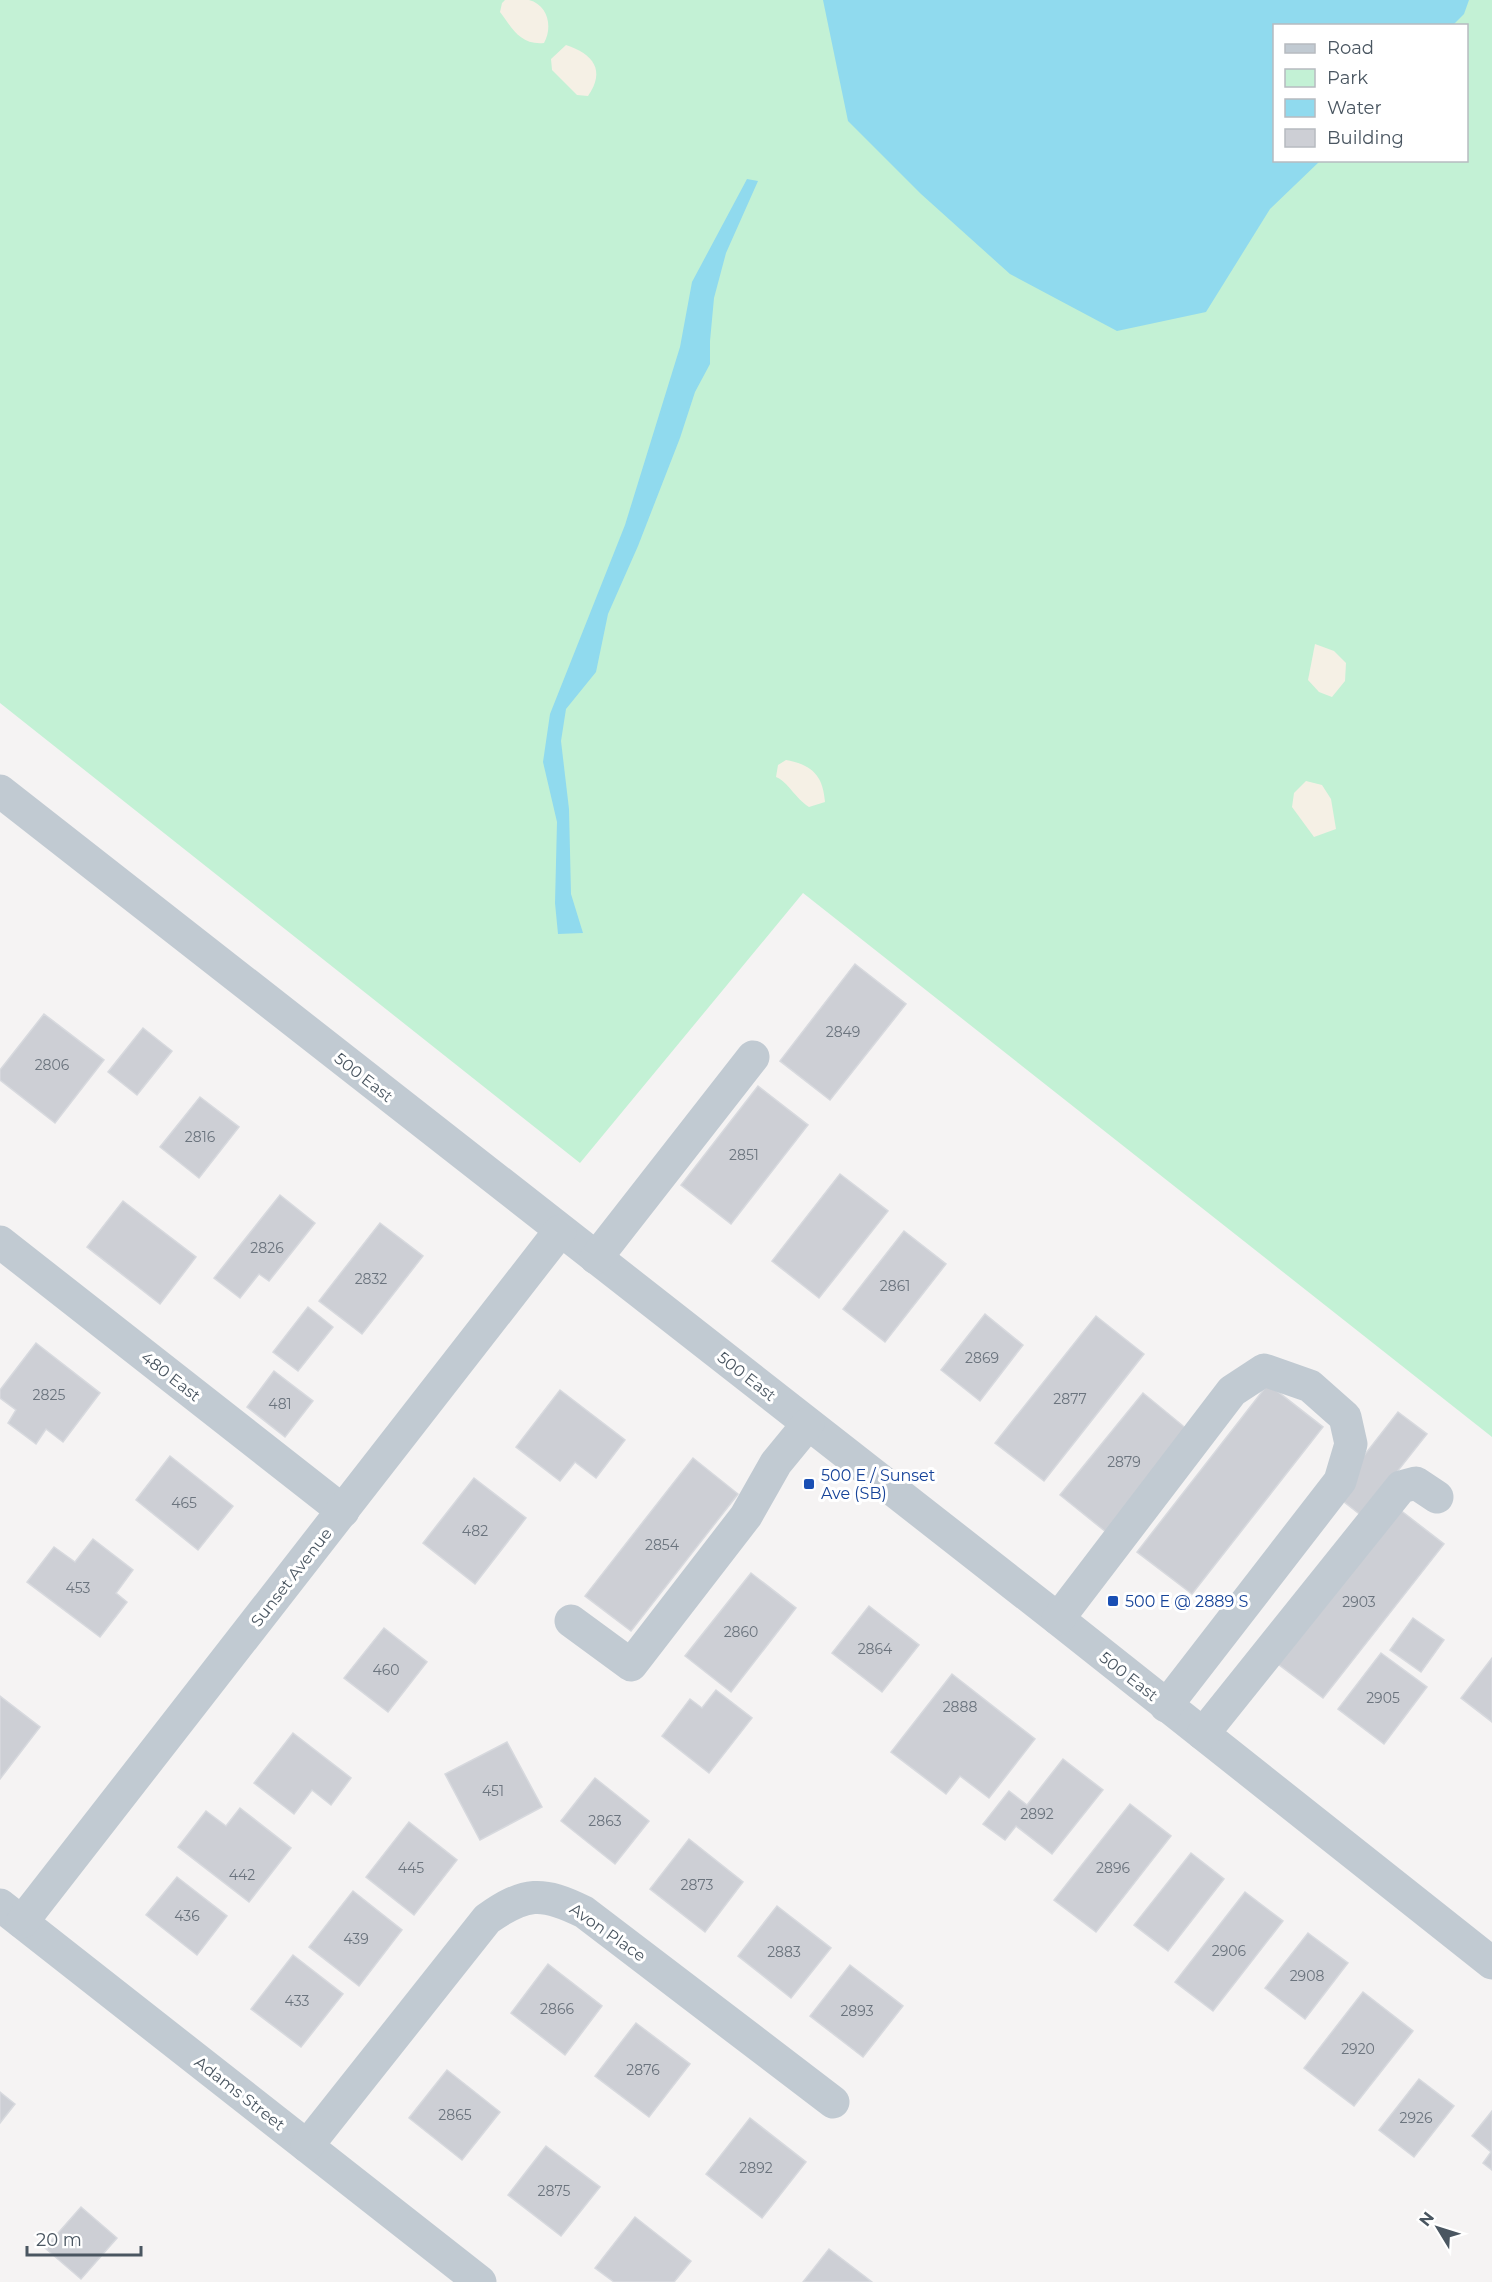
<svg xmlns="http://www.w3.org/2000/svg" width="1492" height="2282" viewBox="0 0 1492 2282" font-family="Montserrat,sans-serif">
  <rect width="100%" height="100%" fill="#f5f3f3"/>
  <path fill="#c3f1d5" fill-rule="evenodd" d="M0,0H1492V1437L803,893L580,1163L0,703ZM1274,26H1466V160H1274Z"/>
  <g fill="#f5f0e5">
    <path d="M505,0C512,0 522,0 529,0C548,5 553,27 544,43C520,45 513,29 500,12L502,3Z"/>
    <path d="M566,45C593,54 606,70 588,96L577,95L552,70L551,59Z"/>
    <polygon points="1315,644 1334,651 1346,663 1345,681 1332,697 1319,692 1308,680"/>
    <path d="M786,760C812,765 823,775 825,802L809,807C795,798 788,782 776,777L778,765Z"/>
    <polygon points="1306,781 1322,785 1331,799 1336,829 1314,837 1292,807 1294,793"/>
  </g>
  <g fill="#90daee">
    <polygon points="823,0 1469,0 1464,14 1453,25 1274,26 1274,160 1320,161 1270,209 1206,312 1117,331 1010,274 921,194 848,121"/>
    <polygon points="747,179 758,181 726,253 714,298 710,341 710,364 695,392 680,438 638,546 608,614 596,672 566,709 561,741 569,809 571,894 583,933 558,934 555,903 557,822 543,762 550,714 625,525 680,347 692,282"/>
  </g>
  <g fill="#cdcfd5" stroke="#d7d9de" stroke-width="1.5">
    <polygon points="855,964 906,1004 830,1100 780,1061"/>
    <polygon points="44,1014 104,1060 55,1123 0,1080 0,1070"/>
    <polygon points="143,1028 172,1051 137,1095 108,1072"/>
    <polygon points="758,1086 808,1125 731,1224 681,1185"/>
    <polygon points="200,1097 239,1127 199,1178 160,1147"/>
    <polygon points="840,1174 888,1211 819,1298 772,1261"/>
    <polygon points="280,1195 315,1223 269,1281 259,1274 240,1298 214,1278"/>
    <polygon points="123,1201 196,1257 160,1304 87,1247"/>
    <polygon points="380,1223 423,1256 362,1334 319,1301"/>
    <polygon points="904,1231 946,1264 885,1342 843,1309"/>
    <polygon points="308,1307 333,1327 298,1371 273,1352"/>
    <polygon points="985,1314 1023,1345 980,1401 941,1370"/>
    <polygon points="1096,1316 1144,1354 1044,1481 995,1443"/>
    <polygon points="36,1343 100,1393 63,1442 46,1429 36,1444 8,1423 16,1410 0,1398 0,1390"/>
    <polygon points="274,1371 313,1401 285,1437 247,1407"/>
    <polygon points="1268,1384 1323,1427 1192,1594 1137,1552"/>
    <polygon points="560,1390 625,1440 596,1478 575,1462 560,1481 516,1447"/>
    <polygon points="1143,1393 1188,1430 1106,1532 1060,1495"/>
    <polygon points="1398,1412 1427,1434 1362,1516 1334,1494"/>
    <polygon points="170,1456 233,1506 198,1550 136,1500"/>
    <polygon points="693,1458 738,1494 631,1631 585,1596"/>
    <polygon points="474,1478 526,1518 475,1584 423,1543"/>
    <polygon points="1395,1506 1444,1544 1323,1698 1274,1661"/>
    <polygon points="93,1539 133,1570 116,1593 127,1602 100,1637 27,1582 54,1547 75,1562"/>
    <polygon points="751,1573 796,1608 731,1692 685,1656"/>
    <polygon points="869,1606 919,1645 882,1692 832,1653"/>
    <polygon points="1413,1618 1444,1640 1421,1672 1390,1650"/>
    <polygon points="384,1628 427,1662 388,1712 344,1678"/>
    <polygon points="1381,1653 1427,1687 1384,1744 1338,1709"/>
    <polygon points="1492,1658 1492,1722 1461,1698"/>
    <polygon points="952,1674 1035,1739 989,1798 960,1776 946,1794 891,1752"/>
    <polygon points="716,1690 752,1718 709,1773 662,1736 690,1699 702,1708"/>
    <polygon points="0,1696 40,1727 0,1779"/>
    <polygon points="293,1733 351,1778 331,1805 312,1790 294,1814 254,1783"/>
    <polygon points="507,1742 542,1807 480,1840 445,1774"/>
    <polygon points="1063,1759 1103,1790 1052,1854 1016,1826 1005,1840 983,1824 1009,1791 1027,1805"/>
    <polygon points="595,1778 649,1821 615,1864 561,1821"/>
    <polygon points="1130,1804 1171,1836 1096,1932 1054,1900"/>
    <polygon points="240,1808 291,1848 249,1902 178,1847 206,1811 226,1826"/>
    <polygon points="409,1822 457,1860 414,1915 366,1877"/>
    <polygon points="689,1839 743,1882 705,1932 650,1889"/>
    <polygon points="1191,1853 1224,1879 1168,1951 1134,1925"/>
    <polygon points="177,1877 227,1916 197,1955 146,1915"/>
    <polygon points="353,1891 402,1930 359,1986 309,1947"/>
    <polygon points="1245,1892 1283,1921 1213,2011 1175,1982"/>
    <polygon points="777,1906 831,1948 791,1998 738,1956"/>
    <polygon points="1308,1933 1348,1963 1305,2019 1265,1988"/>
    <polygon points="293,1955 343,1994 301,2047 251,2009"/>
    <polygon points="548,1964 602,2006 565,2055 511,2013"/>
    <polygon points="850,1965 903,2006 863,2057 810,2016"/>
    <polygon points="1363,1992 1413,2031 1354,2106 1304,2068"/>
    <polygon points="636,2023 690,2064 649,2117 595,2076"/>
    <polygon points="447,2070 500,2112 462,2160 409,2118"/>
    <polygon points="1419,2079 1454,2106 1414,2157 1379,2130"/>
    <polygon points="0,2092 15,2104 0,2123"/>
    <polygon points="1492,2111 1492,2170 1483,2163 1491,2152 1472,2136"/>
    <polygon points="750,2118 806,2162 762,2218 706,2174"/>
    <polygon points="546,2146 600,2187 561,2236 508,2195"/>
    <polygon points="81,2207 117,2238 81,2279 45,2248"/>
    <polygon points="635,2217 691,2261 674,2282 614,2282 595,2268"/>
    <polygon points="829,2249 872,2282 803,2282"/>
  </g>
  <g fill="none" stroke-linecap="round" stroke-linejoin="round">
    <g stroke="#c1cad2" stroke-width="33">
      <polyline points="0,791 1058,1619 1492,1963"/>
      <polyline points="0,1242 343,1511"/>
      <polyline points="596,1258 753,1057"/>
      <polyline points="1058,1619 1232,1391 1264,1370 1310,1386 1345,1417 1351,1444 1340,1481 1166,1706"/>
      <polyline points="571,1621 631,1665 746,1516 776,1463 808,1424"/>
      <polyline points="1203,1734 1401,1487 1416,1483 1437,1497"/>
      <polyline points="0,1905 480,2282"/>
      <polyline points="22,1922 560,1231"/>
      <path d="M307,2146L487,1919C525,1892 542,1891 584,1912L833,2102"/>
    </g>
  </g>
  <g fill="#1a4fb4" stroke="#fff" stroke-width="2">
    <rect x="803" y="1478" width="12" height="12" rx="3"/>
    <rect x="1107" y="1595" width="12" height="12" rx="3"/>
  </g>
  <g text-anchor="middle" stroke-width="6" stroke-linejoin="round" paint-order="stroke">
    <g font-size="14" fill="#6b747e">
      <text x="843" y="1037">2849</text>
      <text x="52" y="1070">2806</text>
      <text x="200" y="1142">2816</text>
      <text x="744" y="1160">2851</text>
      <text x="267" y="1253">2826</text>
      <text x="371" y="1284">2832</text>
      <text x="895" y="1291">2861</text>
      <text x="982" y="1363">2869</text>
      <text x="49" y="1400">2825</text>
      <text x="1070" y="1404">2877</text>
      <text x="280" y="1409">481</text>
      <text x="1124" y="1467">2879</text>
      <text x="184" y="1508">465</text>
      <text x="475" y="1536">482</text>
      <text x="662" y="1550">2854</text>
      <text x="78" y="1593">453</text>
      <text x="1359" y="1607">2903</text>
      <text x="741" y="1637">2860</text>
      <text x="875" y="1654">2864</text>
      <text x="386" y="1675">460</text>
      <text x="1383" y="1703">2905</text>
      <text x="960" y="1712">2888</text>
      <text x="493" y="1796">451</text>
      <text x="1037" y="1819">2892</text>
      <text x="605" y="1826">2863</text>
      <text x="411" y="1873">445</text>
      <text x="1113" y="1873">2896</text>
      <text x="242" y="1880">442</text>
      <text x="697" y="1890">2873</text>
      <text x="187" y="1921">436</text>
      <text x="356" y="1944">439</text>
      <text x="1229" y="1956">2906</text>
      <text x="784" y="1957">2883</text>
      <text x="1307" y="1981">2908</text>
      <text x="297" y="2006">433</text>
      <text x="557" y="2014">2866</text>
      <text x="857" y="2016">2893</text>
      <text x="1358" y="2054">2920</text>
      <text x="643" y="2075">2876</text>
      <text x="455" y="2120">2865</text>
      <text x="1416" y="2123">2926</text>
      <text x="756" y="2173">2892</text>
      <text x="554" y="2196">2875</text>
    </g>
    <g font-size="16" fill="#4a5661" stroke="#fff">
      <text transform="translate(364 1077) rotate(38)" y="6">500 East</text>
      <text transform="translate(171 1376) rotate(38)" y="6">480 East</text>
      <text transform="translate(747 1376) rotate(38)" y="6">500 East</text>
      <text transform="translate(291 1577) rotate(-52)" y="6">Sunset Avenue</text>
      <text transform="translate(1129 1676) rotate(38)" y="6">500 East</text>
      <text transform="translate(608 1932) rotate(35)" y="6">Avon Place</text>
      <text transform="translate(240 2093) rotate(38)" y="6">Adams Street</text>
    </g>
    <g font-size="16" fill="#164399" stroke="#fff" text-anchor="start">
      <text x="821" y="1481">500 E / Sunset<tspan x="821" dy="18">Ave (SB)</tspan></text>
      <text x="1125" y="1607">500 E @ 2889 S</text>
    </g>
  </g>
  <rect x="1273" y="24" width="195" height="138" fill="#ffffff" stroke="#b7bbc0" stroke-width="1.5"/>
  <rect x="1285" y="44" width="30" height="9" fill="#c1cad2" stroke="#b7bbc0" stroke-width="1.5"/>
  <text x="1327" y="54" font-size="18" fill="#4a5661">Road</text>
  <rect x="1285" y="69" width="30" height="18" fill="#c3f1d5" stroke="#b7bbc0" stroke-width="1.5"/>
  <text x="1327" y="84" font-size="18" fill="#4a5661">Park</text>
  <rect x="1285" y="99" width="30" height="18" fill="#90daee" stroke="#b7bbc0" stroke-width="1.5"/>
  <text x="1327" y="114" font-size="18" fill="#4a5661">Water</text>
  <rect x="1285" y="129" width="30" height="18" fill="#cdcfd5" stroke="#b7bbc0" stroke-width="1.5"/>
  <text x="1327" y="144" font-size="18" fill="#4a5661">Building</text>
  <g transform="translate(1438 2228) rotate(308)" stroke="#ffffff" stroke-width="4.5" paint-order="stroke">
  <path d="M0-4.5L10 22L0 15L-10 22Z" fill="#4a5661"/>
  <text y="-9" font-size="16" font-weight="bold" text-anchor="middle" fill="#4a5661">N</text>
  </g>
  <path d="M27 2246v9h114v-9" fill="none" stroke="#4a5661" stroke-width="3"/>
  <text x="36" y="2246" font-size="18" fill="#4a5661" stroke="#ffffff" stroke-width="4.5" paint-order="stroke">20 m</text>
</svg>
